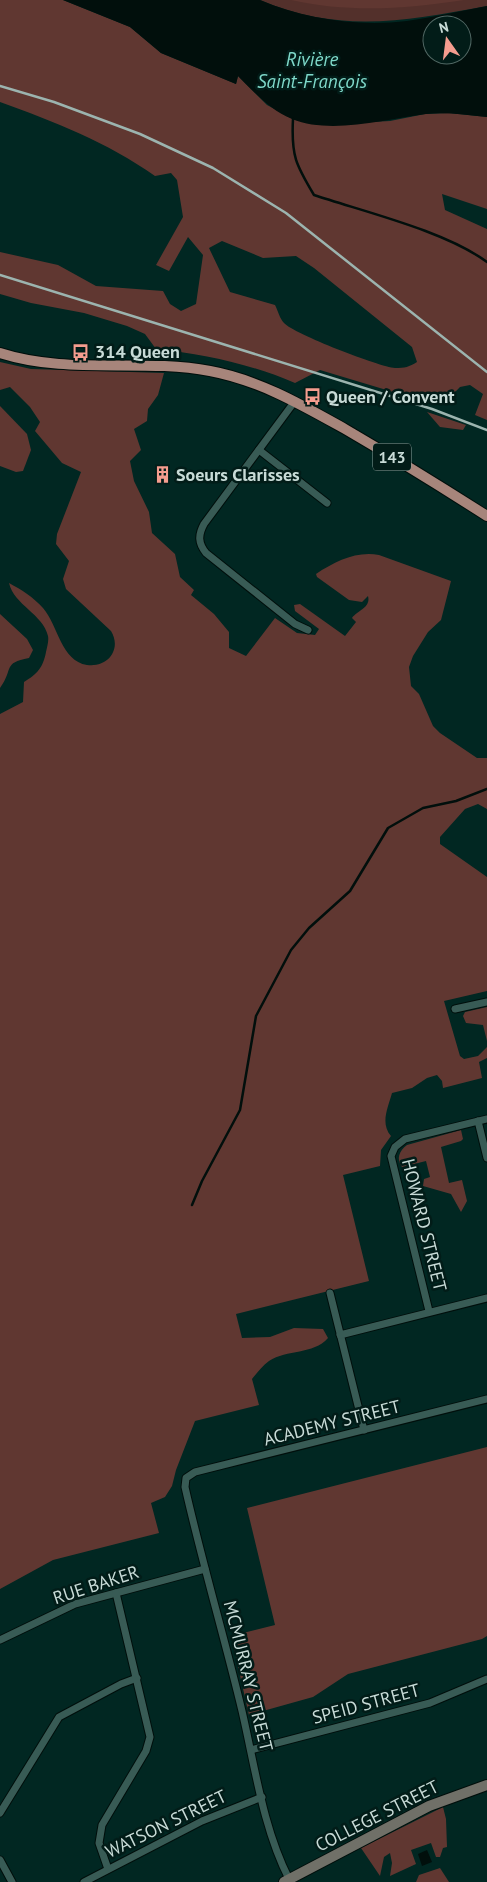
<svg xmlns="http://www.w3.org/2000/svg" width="487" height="1882" viewBox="0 0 487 1882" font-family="'PT Sans',sans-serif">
  <rect width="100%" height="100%" fill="#012722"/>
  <path fill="#53302b" d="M260,0H487V6C405,21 340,34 260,0Z"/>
  <g fill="#603731" fill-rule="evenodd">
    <path d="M0,0H63L130,27L161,53L236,84L238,76L267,105L293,119L318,125L390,121L425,114L449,113L487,117V209L442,194L445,210L487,229V420L475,415L483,394L470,385L460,387C451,398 442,395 433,404L320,370L295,383C250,364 205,354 156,349L145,334L127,326L84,313L31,303L0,294V252L58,265L96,286L163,291L170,304L181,311L196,304L203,255L188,237L169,271L156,265L183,217L177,180L171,173L155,176C107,142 55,122 0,102ZM222,241L263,258L296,256L314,268L412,347L417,362C409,367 405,368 395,368C380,367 294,334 284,323C280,319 278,311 275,305L230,292L209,248Z"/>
    <path d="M291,0H464C406,9 349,13 291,0Z"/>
    <path d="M0,362L31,369L164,373L158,395L148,409L147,421L134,429L141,450L130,461L134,481L149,512L152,533L175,554L180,577L194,590L191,595L214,614L229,632V648L246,656L275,618L297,633L315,635L319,629L295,611L294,605L300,604L345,636L356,622L352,618C358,610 371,608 368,596L362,602L349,600L317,577L316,574C336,561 356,551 379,555L451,581L441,620L428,632L413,656L409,667L411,686L419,694L433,726L440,733L477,758H487V809L478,804L465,809L440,837V844L487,877V991L444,1001L460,1056L464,1059L478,1056L487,1047V1058L479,1062L482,1078L443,1088L442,1081L437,1075L427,1078L412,1088L392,1093C388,1108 380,1123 391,1136L381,1150L380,1166L343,1175L369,1281L236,1314L242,1338L270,1337L294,1328L323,1329L328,1338C313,1355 287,1349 269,1361C262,1366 257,1373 252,1379L259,1405L195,1421L176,1470L172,1486L165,1497L151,1503L159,1533L53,1560L0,1589V714L23,702L24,682C37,674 43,668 46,652C47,647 49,641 48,636C43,614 14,605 9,583C22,590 33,597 43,608C58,625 61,661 87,665C108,668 122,649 111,631L66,589L63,579L69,561L56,544L57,534L81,472L62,463L35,431L40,422L30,407L10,387L0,390Z"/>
    <polygon points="0,406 27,434 31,450 23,471 16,472 0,466"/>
    <polygon points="427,412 466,425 463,430 440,427"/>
    <path d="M0,614L27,639L33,650L29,658C2,663 14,669 0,688Z"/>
    <polygon points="487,1007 487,1041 483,1025 466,1023 463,1016 465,1012"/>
    <path d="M461,1130L463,1139L461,1141L441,1147L449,1183L462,1180L467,1201L461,1212L451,1194L423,1186L424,1179L430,1177L426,1161L402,1167C396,1159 399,1151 407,1145Z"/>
    <polygon points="487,1447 487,1636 482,1639 348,1674 313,1697 249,1715 231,1636 275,1625 247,1508"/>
    <polygon points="443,1807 446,1819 447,1847 443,1848 440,1857 436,1857 431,1843 411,1850 416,1864 390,1876 392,1863 390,1853 384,1857 380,1876 361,1848"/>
    <polygon points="440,1868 449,1882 416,1882 419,1875"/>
  </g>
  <g fill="#010f0c" fill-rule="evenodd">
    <path d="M63,0H260C304,19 359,27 407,21C434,17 460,11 487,6V117C466,115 446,112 426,114C386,119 331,135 292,119C270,110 255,93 238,76L236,84L161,53L130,27ZM432,25H462V55H432Z"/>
    <polygon points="427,1850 432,1862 422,1866 418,1854"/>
  </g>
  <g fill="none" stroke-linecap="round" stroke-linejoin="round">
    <g stroke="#010f0c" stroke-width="2.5">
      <path d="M293,119C291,156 296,165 314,195C365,212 445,231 487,262"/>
      <polyline points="192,1205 202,1181 240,1110 256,1016 291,950 309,928 350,891 388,828 423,808 456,801 487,789"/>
    </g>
    <defs>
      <g id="street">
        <path d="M295,401L204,524C198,535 198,543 206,553L295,624L308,630"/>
        <polyline points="259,450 327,503"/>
        <polyline points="455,1009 487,1002"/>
        <polyline points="478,1121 487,1158"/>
        <polyline points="330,1293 364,1430"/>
        <polyline points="429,1311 391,1156 395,1147 405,1139 487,1119"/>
        <polyline points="340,1335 487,1298"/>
        <polyline points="0,1640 75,1604 205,1569"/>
        <polyline points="251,1750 430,1703 487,1679"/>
        <polyline points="0,1813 59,1717 121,1684 137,1678"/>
        <polyline points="0,1860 12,1882"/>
        <polyline points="108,1869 99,1843 102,1825 146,1751 150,1737 116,1593"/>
        <path d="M289,1879C263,1828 255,1767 242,1711C224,1636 202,1562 185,1487L186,1478L195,1472L487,1399"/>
        <polyline points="84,1882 202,1821 262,1797"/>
      </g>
      <polyline id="secondary" points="284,1882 429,1806 487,1785"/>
      <path id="primary" d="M0,353C68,375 141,358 210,371C259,380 302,405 345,429C393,457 440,486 487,516"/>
    </defs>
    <use href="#street" stroke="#000e0b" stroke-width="9"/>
    <use href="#secondary" stroke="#000e0b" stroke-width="12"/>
    <use href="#primary" stroke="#000e0b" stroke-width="12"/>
    <use href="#street" stroke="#385b55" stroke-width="7"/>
    <use href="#secondary" stroke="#707068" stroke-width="10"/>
    <use href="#primary" stroke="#a7857b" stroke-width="10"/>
    <g stroke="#9cb4af" stroke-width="2.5">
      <polyline points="0,86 54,102 140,134 213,168 286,213 487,372"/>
      <polyline points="0,275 432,409 487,430"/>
    </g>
  </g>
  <defs>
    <symbol id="bus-bare" viewBox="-9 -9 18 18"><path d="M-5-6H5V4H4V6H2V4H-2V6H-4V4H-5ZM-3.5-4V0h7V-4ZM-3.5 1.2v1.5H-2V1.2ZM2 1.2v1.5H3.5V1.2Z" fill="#f59d8f" stroke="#021c18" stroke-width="2.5" paint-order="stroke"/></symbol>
    <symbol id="building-bare" viewBox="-9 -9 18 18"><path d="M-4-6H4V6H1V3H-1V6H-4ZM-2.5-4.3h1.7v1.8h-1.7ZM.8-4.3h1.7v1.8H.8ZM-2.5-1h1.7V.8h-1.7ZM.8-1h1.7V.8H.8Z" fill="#f59d8f" stroke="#021c18" stroke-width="2.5" paint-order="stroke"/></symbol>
  </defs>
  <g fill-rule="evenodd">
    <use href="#bus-bare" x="68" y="340" width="25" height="25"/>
    <use href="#bus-bare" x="300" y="384" width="25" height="25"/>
    <use href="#building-bare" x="150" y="462" width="25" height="25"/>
  </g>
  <g text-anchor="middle" stroke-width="5" stroke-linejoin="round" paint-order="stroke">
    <rect fill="#021c18" stroke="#8da29e" stroke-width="1" x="373" y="443.5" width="38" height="27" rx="4"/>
    <g font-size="16" font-weight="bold" fill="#c8dbd7">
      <text x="392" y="463">143</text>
    </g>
    <g font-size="18" font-weight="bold" fill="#c8dbd7" stroke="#021c18" text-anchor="start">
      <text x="95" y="358">314 Queen</text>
      <text x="326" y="403">Queen / Convent</text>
      <text x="176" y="481">Soeurs Clarisses</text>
    </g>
    <g font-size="18" fill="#c8dbd7" stroke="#021c18">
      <text transform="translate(424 1225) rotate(76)" y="6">HOWARD STREET</text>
      <text transform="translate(332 1423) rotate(-14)" y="6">ACADEMY STREET</text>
      <text transform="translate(96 1585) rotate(-18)" y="6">RUE BAKER</text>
      <text transform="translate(248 1676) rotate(76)" y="6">MCMURRAY STREET</text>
      <text transform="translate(366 1704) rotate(-15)" y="6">SPEID STREET</text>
      <text transform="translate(377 1816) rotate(-27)" y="6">COLLEGE STREET</text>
      <text transform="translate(166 1824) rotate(-26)" y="6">WATSON STREET</text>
    </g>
    <g font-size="19" font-style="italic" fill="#7ed8c9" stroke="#021c18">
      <text x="312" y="66">Rivière<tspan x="312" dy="22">Saint-François</tspan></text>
    </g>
  </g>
  <g transform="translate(447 40) rotate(346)"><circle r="24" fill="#021c18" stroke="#516864"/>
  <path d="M0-4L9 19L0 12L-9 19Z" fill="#f59d8f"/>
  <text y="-8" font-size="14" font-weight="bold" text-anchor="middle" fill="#c8dbd7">N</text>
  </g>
</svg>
